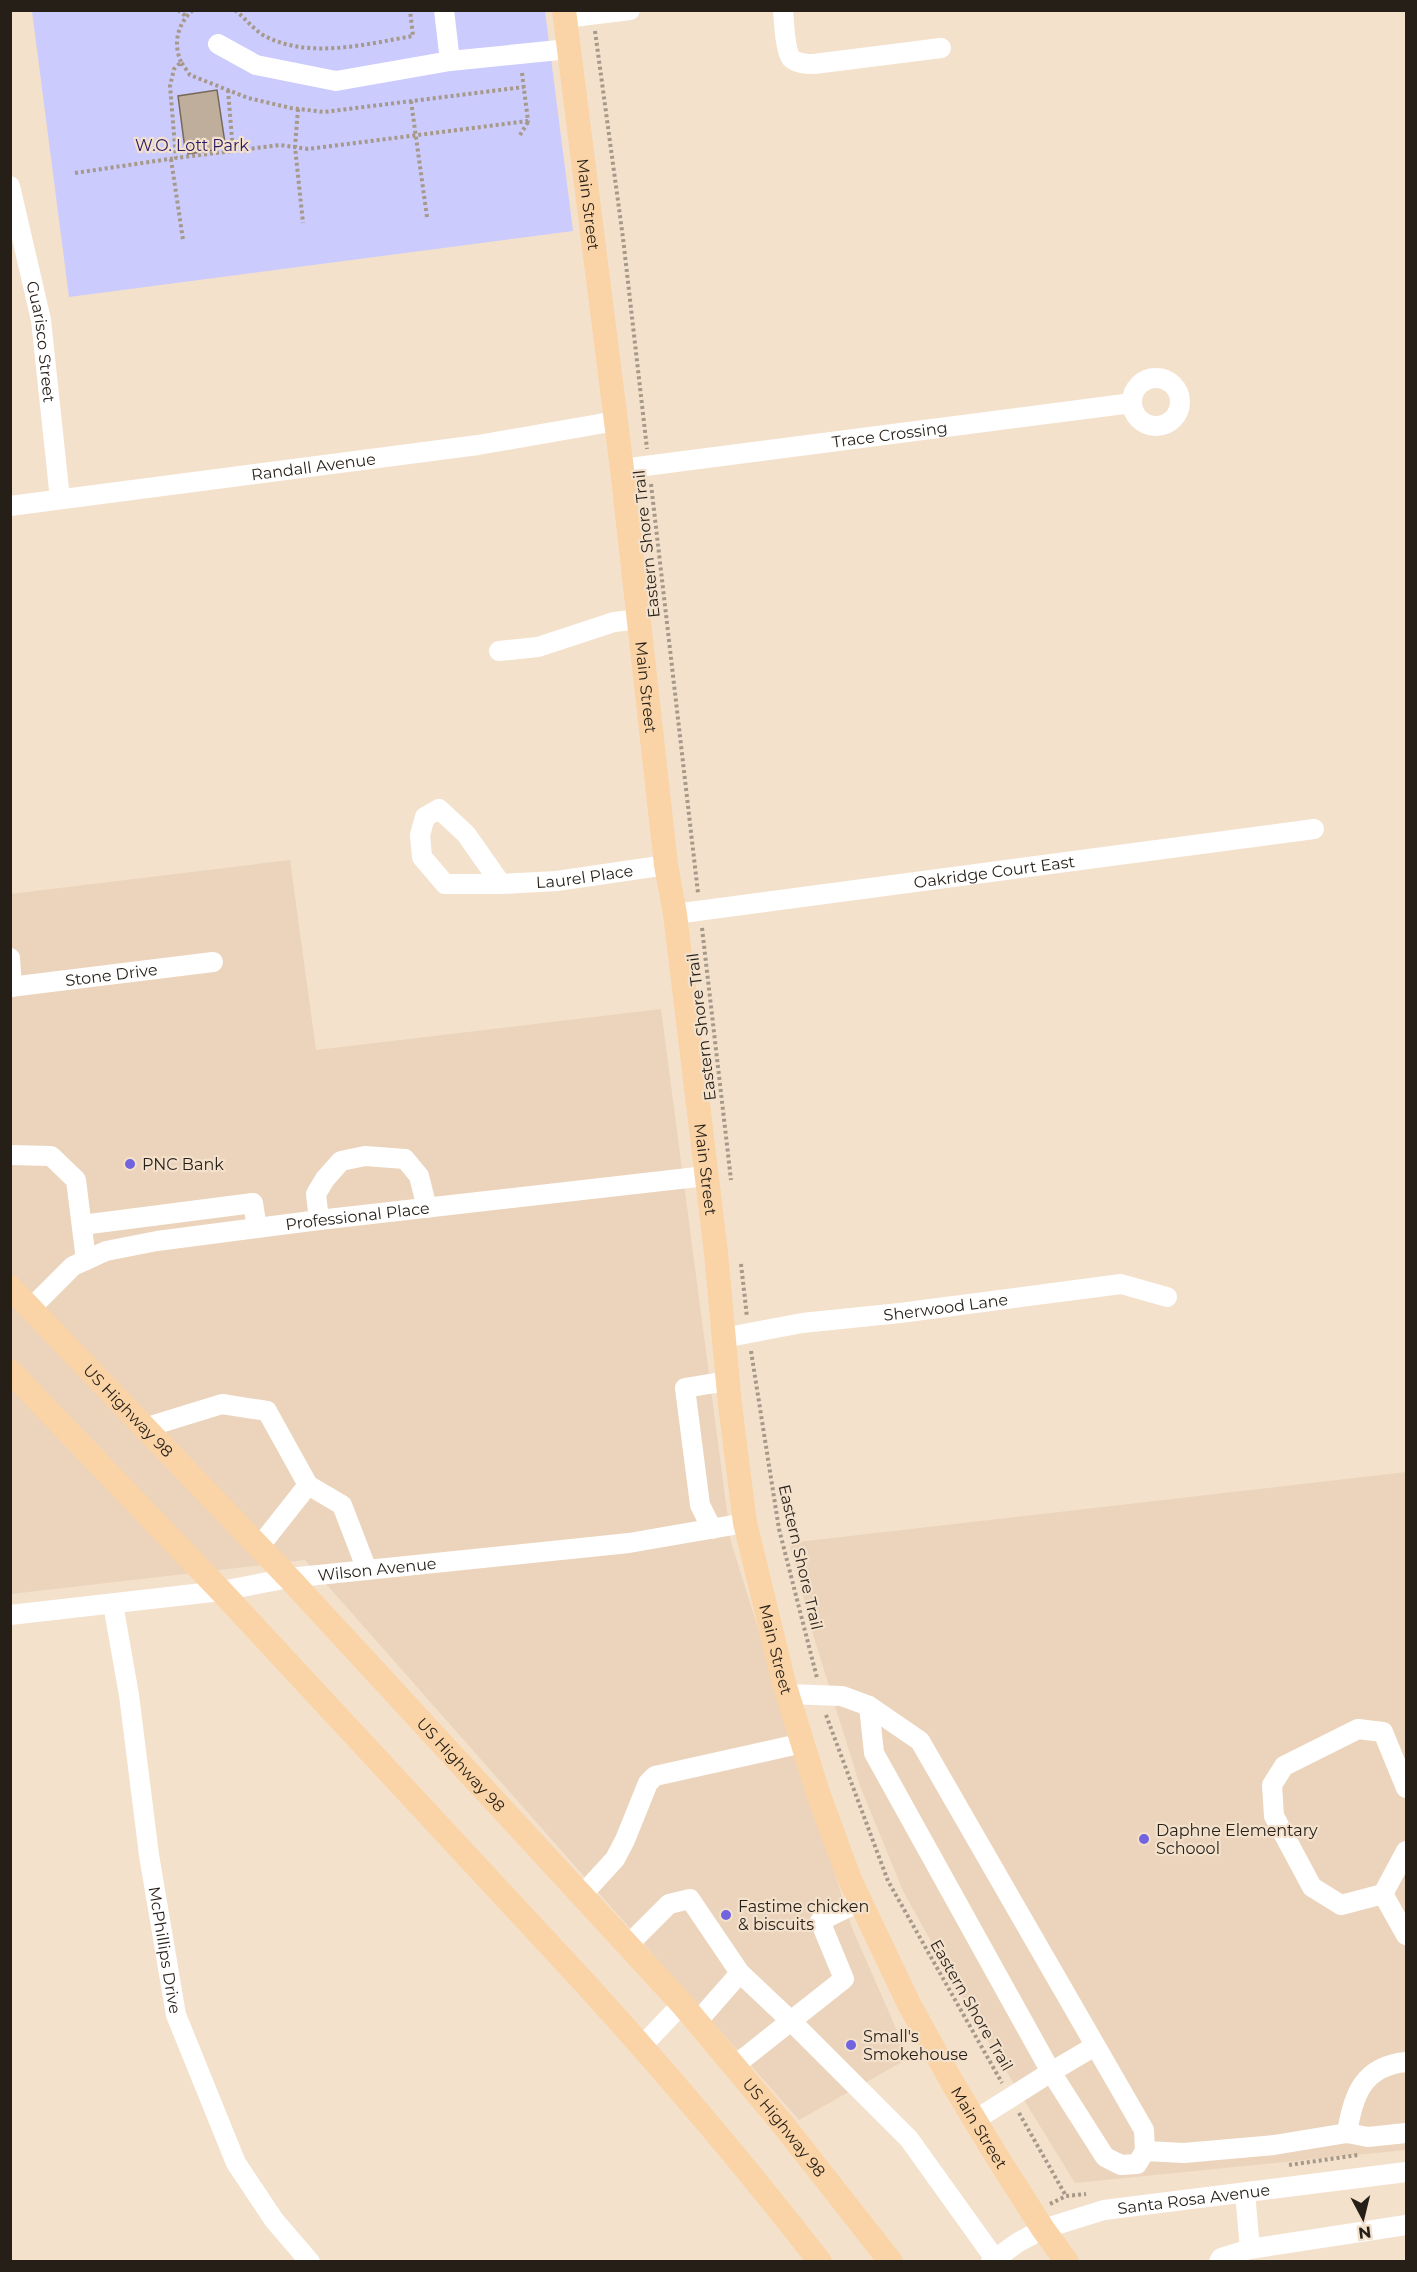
<svg xmlns="http://www.w3.org/2000/svg" width="1417" height="2272" viewBox="0 0 1417 2272" font-family="Montserrat,sans-serif">
  <rect width="100%" height="100%" fill="#f3e1cc"/>
  <g fill="#ebd4bb">
    <polygon points="290,860 316,1050 661,1009 731,1542 852,1928 909,2058 799,2120 305,1560 11,1594 10,894"/>
    <polygon points="1406,1472 1406,2150 1075,2183 976,2022 903,1891 860,1786 815,1641 789,1543"/>
  </g>
  <polygon fill="#cbcbfd" points="32,11 545,11 573,231 69,297"/>
  <polygon fill="#bfae9b" stroke="#786957" stroke-width="1.5" points="217,90 225,143 214,144 215,150 188,154 188,149 185,149 178,96"/>
  <g fill="none" stroke-linecap="round" stroke-linejoin="round">
    <g stroke="#a79989" stroke-width="4" stroke-dasharray="3 3" stroke-linecap="butt">
      <polyline points="178,10 187,17"/>
      <path d="M235,10C245,18 252,28 263,35C308,60 366,44 413,36L410,10"/>
      <polyline points="595,31 623,238 647,449"/>
      <path d="M181,62C173,44 177,24 193,10"/>
      <polyline points="522,73 528,121 308,149 280,145 176,158 170,86 174,69 181,62 190,75 248,98 291,108 324,112 524,87"/>
      <polyline points="228,90 233,151"/>
      <polyline points="411,101 427,217"/>
      <polyline points="298,109 295,147 303,223"/>
      <polyline points="520,135 528,122"/>
      <polyline points="171,159 183,240"/>
      <polyline points="75,173 176,158"/>
      <polyline points="651,484 698,893"/>
      <polyline points="702,928 731,1180"/>
      <polyline points="741,1264 747,1317"/>
      <polyline points="751,1351 779,1529 817,1678"/>
      <polyline points="826,1715 888,1881 1002,2083"/>
      <polyline points="1019,2113 1066,2196"/>
      <polyline points="1289,2165 1358,2155"/>
      <polyline points="1050,2204 1066,2196 1086,2194"/>
    </g>
    <g stroke="#fff" stroke-width="20">
      <polyline points="444,10 450,61 569,49"/>
      <path d="M783,10C784,21 785,50 791,58C797,64 807,64 814,64L941,48"/>
      <polyline points="565,18 630,10"/>
      <polyline points="218,44 256,65 336,81 450,61"/>
      <path id="s1" d="M10,186L41,320L60,499"/>
      <circle cx="1156" cy="402" r="24"/>
      <path id="s2" d="M622,469L1132,403"/>
      <path id="s3" d="M10,506L478,445L616,421"/>
      <polyline points="499,651 538,647 614,622 640,619"/>
      <polygon points="439,809 466,834 501,884 445,884 422,857 420,835 425,817"/>
      <path id="s4" d="M501,884L557,881L666,865"/>
      <path id="s5" d="M675,914L1314,829"/>
      <polyline points="10,958 12,987"/>
      <path id="s6" d="M10,987L213,962"/>
      <polyline points="10,1155 51,1156 76,1180 86,1260"/>
      <polyline points="319,1220 316,1194 325,1179 341,1161 365,1156 405,1159 419,1176 427,1208"/>
      <polyline points="82,1225 253,1203 257,1228"/>
      <path id="s7" d="M30,1309L73,1266L106,1251L157,1241L319,1220L706,1176"/>
      <path id="s8" d="M723,1338L802,1323L900,1313L1121,1284L1167,1297"/>
      <polyline points="144,1428 222,1404 267,1411 308,1485 259,1547"/>
      <polyline points="308,1485 342,1505 367,1570"/>
      <polyline points="712,1529 700,1505 685,1388 727,1381"/>
      <path id="s9" d="M113,1604L129,1695L149,1855L176,2015L236,2163L274,2220L310,2262"/>
      <path id="s10" d="M10,1615L221,1591L289,1578L629,1543L745,1523"/>
      <polyline points="787,1694 842,1696 869,1706 920,1741 1144,2130 1145,2151 1137,2164 1121,2165 1105,2157 1051,2072 975,2120"/>
      <polyline points="869,1706 874,1753 1051,2072 1095,2046"/>
      <polyline points="1406,1788 1383,1732 1358,1729 1284,1766 1272,1785 1274,1816 1312,1887 1341,1905 1383,1894 1406,1851"/>
      <polyline points="1383,1894 1406,1935"/>
      <polyline points="582,1895 615,1859 625,1840 648,1783 655,1776 803,1743"/>
      <polyline points="628,1945 669,1904 690,1899 740,1973"/>
      <polyline points="697,2022 740,1973 791,2021 909,2139 995,2259"/>
      <polyline points="642,2046 682,2004"/>
      <polyline points="734,2066 844,1979 820,1921 859,1902"/>
      <path d="M1347,2133C1353,2095 1363,2066 1406,2062"/>
      <polyline points="1145,2151 1184,2153 1274,2145 1347,2133 1368,2137 1406,2133"/>
      <polyline points="1245,2193 1250,2249 1406,2225"/>
      <path id="s11" d="M991,2262L1017,2243L1043,2229L1104,2210L1406,2172"/>
      <polyline points="1219,2262 1221,2258 1250,2249"/>
    </g>
    <g stroke="#fad4a6" stroke-width="24">
      <path id="s12" d="M564,10L622,469L666,865L675,914L716,1253L730,1405L745,1523L784,1683L818,1793L850,1880L909,2004L953,2084L999,2160L1043,2229L1067,2262"/>
      <path id="s13" d="M10,1287L289,1578L682,2004L781,2122L891,2262"/>
      <path d="M10,1371L221,1591L583,1981C665,2071 745,2165 820,2262"/>
    </g>
  </g>
  <g fill="#7263de" stroke="#f3e1cc" stroke-width="2">
    <circle cx="130" cy="1164" r="6"/>
    <circle cx="1144" cy="1839" r="6"/>
    <circle cx="726" cy="1915" r="6"/>
    <circle cx="851" cy="2045" r="6"/>
  </g>
  <g text-anchor="middle" stroke-width="4.5" stroke-linejoin="round" paint-order="stroke">
    <g font-size="16" fill="#291967" stroke="#f3e1cc">
      <text x="192" y="151">W.O. Lott Park</text>
    </g>
    <g font-size="16" fill="#261f18" stroke="#f3e1cc">
      <text dy="6" stroke="none"><textPath href="#s12" startOffset="196">Main Street</textPath></text>
      <text dy="6" stroke="none"><textPath href="#s1" startOffset="159">Guarisco Street</textPath></text>
      <text dy="6" stroke="none"><textPath href="#s2" startOffset="270">Trace Crossing</textPath></text>
      <text dy="6" stroke="none"><textPath href="#s3" startOffset="306">Randall Avenue</textPath></text>
      <text transform="translate(646 544) rotate(-96)" y="6">Eastern Shore Trail</text>
      <text dy="6" stroke="none"><textPath href="#s12" startOffset="682">Main Street</textPath></text>
      <text dy="6" stroke="none"><textPath href="#s5" startOffset="322">Oakridge Court East</textPath></text>
      <text dy="6" stroke="none"><textPath href="#s4" startOffset="84">Laurel Place</textPath></text>
      <text dy="6" stroke="none"><textPath href="#s6" startOffset="102">Stone Drive</textPath></text>
      <text transform="translate(701 1027) rotate(-97)" y="6">Eastern Shore Trail</text>
      <text dy="6" stroke="none"><textPath href="#s12" startOffset="1168">Main Street</textPath></text>
      <text dy="6" stroke="none"><textPath href="#s7" startOffset="351">Professional Place</textPath></text>
      <text dy="6" stroke="none"><textPath href="#s8" startOffset="225">Sherwood Lane</textPath></text>
      <text dy="6" stroke="none"><textPath href="#s13" startOffset="171">US Highway 98</textPath></text>
      <text transform="translate(801 1557) rotate(77)" y="6">Eastern Shore Trail</text>
      <text dy="6" stroke="none"><textPath href="#s10" startOffset="370">Wilson Avenue</textPath></text>
      <text dy="6" stroke="none"><textPath href="#s12" startOffset="1654">Main Street</textPath></text>
      <text dy="6" stroke="none"><textPath href="#s13" startOffset="657">US Highway 98</textPath></text>
      <text dy="6" stroke="none"><textPath href="#s9" startOffset="350">McPhillips Drive</textPath></text>
      <text transform="translate(972 2005) rotate(60)" y="6">Eastern Shore Trail</text>
      <text dy="6" stroke="none"><textPath href="#s13" startOffset="1143">US Highway 98</textPath></text>
      <text dy="6" stroke="none"><textPath href="#s12" startOffset="2176">Main Street</textPath></text>
      <text dy="6" stroke="none"><textPath href="#s11" startOffset="216">Santa Rosa Avenue</textPath></text>
    </g>
    <g font-size="16" fill="#261f18" stroke="#f3e1cc" text-anchor="start">
      <text x="142" y="1170">PNC Bank</text>
      <text x="1156" y="1836">Daphne Elementary<tspan x="1156" dy="18">Schoool</tspan></text>
      <text x="738" y="1912">Fastime chicken<tspan x="738" dy="18">&amp; biscuits</tspan></text>
      <text x="863" y="2042">Small's<tspan x="863" dy="18">Smokehouse</tspan></text>
    </g>
  </g>
  <rect width="1417" height="2272" fill="none" stroke="#261f18" stroke-width="24"/>
  <g transform="translate(1363 2218) rotate(173)" stroke="#f3e1cc" stroke-width="4.5" paint-order="stroke">
  <path d="M0-4.5L10 22L0 15L-10 22Z" fill="#261f18"/>
  <text y="-9" font-size="16" font-weight="bold" text-anchor="middle" fill="#261f18">N</text>
  </g>
</svg>
